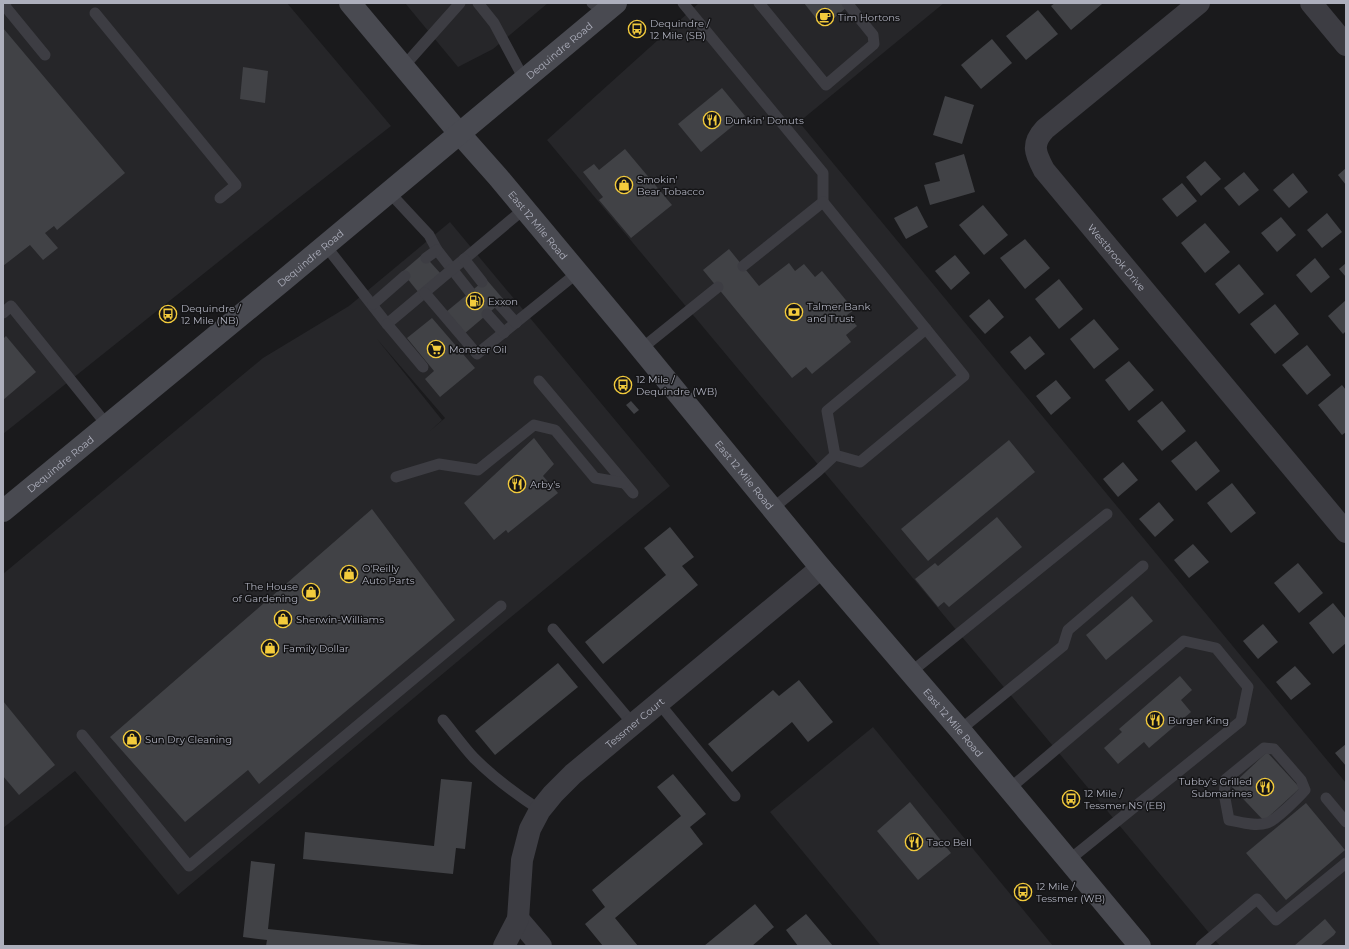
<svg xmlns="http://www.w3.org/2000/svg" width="1349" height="949" viewBox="0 0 1349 949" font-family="Montserrat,sans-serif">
  <rect width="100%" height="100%" fill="#1a1a1c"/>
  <g fill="#262629" fill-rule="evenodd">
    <polygon points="3,3 287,3 391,126 277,215 3,434"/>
    <polygon points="405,3 548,3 493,49 458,67"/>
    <polygon points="699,3 944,3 799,122 1346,783 1346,946 1220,946 547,140"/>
    <path d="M450,222L670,486L500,626L178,895L75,771L3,828V574L263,358L349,306ZM377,339L445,418L430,431L442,420Z"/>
    <polygon points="873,727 1053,946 881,946 770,812"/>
  </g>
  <g fill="#414246">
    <polygon points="804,3 841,3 846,8 823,27"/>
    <polygon points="1055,3 1101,3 1102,4 1071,30 1051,6"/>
    <polygon points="1038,10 1058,34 1026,60 1006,36"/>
    <polygon points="3,28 125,173 57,230 54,226 45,233 58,248 43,260 30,245 3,266"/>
    <polygon points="992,39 1012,63 981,89 961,65"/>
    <polygon points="243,67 268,71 265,103 240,99"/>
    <polygon points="722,88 745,116 701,152 678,124"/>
    <polygon points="945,96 974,105 962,144 933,135"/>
    <polygon points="625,149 672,205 631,238 599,200 603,197 583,172 594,164 599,170"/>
    <polygon points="964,154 975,192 930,205 924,185 940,181 935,163"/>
    <polygon points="1205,161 1221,179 1201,196 1186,177"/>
    <polygon points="1346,168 1346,185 1338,175"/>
    <polygon points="1244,172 1259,190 1239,206 1224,188"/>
    <polygon points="1293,173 1308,192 1289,208 1273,190"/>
    <polygon points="1182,183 1197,201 1177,217 1162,199"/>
    <polygon points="983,205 1008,235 984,255 959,225"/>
    <polygon points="917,206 928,227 906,239 894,218"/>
    <polygon points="1327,213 1342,232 1322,248 1307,230"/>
    <polygon points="1281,217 1296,235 1277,252 1261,233"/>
    <polygon points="1205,223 1230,252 1205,273 1181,243"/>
    <polygon points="1025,239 1050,268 1025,289 1000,258"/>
    <polygon points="729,249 759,286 789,263 795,271 804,264 815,277 822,271 854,310 847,315 857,326 846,335 851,342 812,374 806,367 792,378 703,270"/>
    <polygon points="423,254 441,274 419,293 402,272"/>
    <polygon points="955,255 970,273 951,290 935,271"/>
    <polygon points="1315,258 1330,277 1311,293 1296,275"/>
    <polygon points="1346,263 1346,277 1339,269"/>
    <polygon points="1239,264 1264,294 1239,314 1215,284"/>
    <polygon points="486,279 504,300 464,334 446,312"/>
    <polygon points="1059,279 1083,309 1059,329 1035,299"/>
    <polygon points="989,299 1004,317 985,334 969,316"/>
    <polygon points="1346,300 1346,331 1343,334 1328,316"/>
    <polygon points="1275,304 1299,334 1275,354 1250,324"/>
    <polygon points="432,318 475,368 440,397 425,379 434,371 407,338"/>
    <polygon points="1094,319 1119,349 1094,369 1070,339"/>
    <polygon points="6,336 36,372 3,400 3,339"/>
    <polygon points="1030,336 1045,354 1025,370 1010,352"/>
    <polygon points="1307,345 1331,375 1307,395 1282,365"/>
    <polygon points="1129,361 1154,390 1129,411 1105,380"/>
    <polygon points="1056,380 1071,398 1051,415 1036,396"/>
    <polygon points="1342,385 1346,390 1346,432 1342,435 1318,405"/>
    <polygon points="631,401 639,410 634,414 626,405"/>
    <polygon points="1162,401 1186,431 1162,451 1137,421"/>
    <polygon points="534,438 554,464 543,476 558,493 508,533 506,530 494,540 464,503"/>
    <polygon points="1009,440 1035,472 928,561 901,529"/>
    <polygon points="1196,441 1220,471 1196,491 1171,461"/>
    <polygon points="1123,462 1138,480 1118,497 1103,479"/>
    <polygon points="1232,483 1256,513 1231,533 1207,503"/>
    <polygon points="1159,502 1174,520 1155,537 1139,519"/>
    <polygon points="372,509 455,620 259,784 248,770 185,822 110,737"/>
    <polygon points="997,517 1022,547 949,607 944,602 938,607 915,579 935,563 938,566"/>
    <polygon points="670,527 694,557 682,566 698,585 603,664 585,642 666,575 644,548"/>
    <polygon points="1193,544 1209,562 1189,578 1174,560"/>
    <polygon points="1298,563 1323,593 1299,613 1274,583"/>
    <polygon points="1132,596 1153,621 1106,660 1086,635"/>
    <polygon points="1333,603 1346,619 1346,643 1333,654 1309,623"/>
    <polygon points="1263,624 1278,642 1258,659 1243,641"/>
    <polygon points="558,663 578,687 495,755 475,731"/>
    <polygon points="1295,666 1311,684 1291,700 1276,682"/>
    <polygon points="1180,676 1192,690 1181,700 1191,712 1149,748 1144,742 1118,764 1104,748 1122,732 1119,729"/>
    <polygon points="799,680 833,722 808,742 792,722 732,772 708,744 773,690 779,696"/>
    <polygon points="3,701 55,765 19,795 3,776"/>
    <polygon points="1346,744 1346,766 1335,753"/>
    <polygon points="1267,752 1300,788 1264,821 1231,786"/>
    <polygon points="673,774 706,814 690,827 703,844 615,918 638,946 603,946 585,924 605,907 592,890 681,816 657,787"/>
    <polygon points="441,779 472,782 465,849 456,848 453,874 303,859 305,832 434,846"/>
    <polygon points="910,802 951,853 918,880 877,831"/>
    <polygon points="1306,803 1345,850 1286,900 1246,853"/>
    <polygon points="251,861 275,864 268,929 422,945 422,946 266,946 267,940 243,937"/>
    <polygon points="755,904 774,927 752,946 704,946"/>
    <polygon points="806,914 833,946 798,946 786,930"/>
    <polygon points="1325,919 1336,932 1334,935 1320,946 1294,946"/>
  </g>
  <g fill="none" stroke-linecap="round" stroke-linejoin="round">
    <g stroke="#3d3d43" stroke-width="11">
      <polyline points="6,3 4,5 45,55"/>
      <polyline points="478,3 494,23 524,79"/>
      <polyline points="592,3 605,12"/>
      <polyline points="683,3 823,173 823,202 743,266"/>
      <polyline points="759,3 826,85 874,44 873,35 847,3"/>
      <polyline points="95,13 236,185 220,198"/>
      <polyline points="404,66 460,3"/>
      <polyline points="389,192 429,235 437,250 470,292"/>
      <polyline points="325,245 387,324 524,209"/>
      <polyline points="426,258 437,250"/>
      <polyline points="464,259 482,282"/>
      <polyline points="425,293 477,354 577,273"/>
      <polyline points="373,304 405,276"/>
      <polyline points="499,304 516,323"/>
      <polyline points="3,313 11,306 107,425"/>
      <polyline points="487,314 504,333"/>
      <polyline points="387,324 423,367"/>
      <polyline points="641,349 718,287"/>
      <polyline points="539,381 633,493"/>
      <polyline points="835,455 860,462 964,376 926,329"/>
      <polyline points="396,477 439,464 478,470 534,425 555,430 595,478 624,483"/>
      <polyline points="772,509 818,471 835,455 827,411 926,329 823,202"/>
      <polyline points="553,629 633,724"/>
      <polyline points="911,672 1107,514"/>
      <polyline points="658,702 735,796"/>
      <path d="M443,720C453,732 463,746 474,758C494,778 517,795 540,810"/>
      <polyline points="960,730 1063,646 1068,630 1143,566"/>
      <polyline points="82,735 189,866 501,606"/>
      <path d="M1264,748L1274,749L1301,780L1305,790C1299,797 1275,821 1267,823C1255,827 1240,822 1229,820L1224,793L1226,779Z"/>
      <polyline points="1009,789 1184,641 1216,648 1248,687 1241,721 1069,860"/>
      <polyline points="1326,798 1346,822"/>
      <polyline points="1201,946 1257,899 1276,920 1346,863"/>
    </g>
    <g stroke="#3d3d43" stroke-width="22">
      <path id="s1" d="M1199,3L1045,129C1031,144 1035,153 1044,170L1346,532"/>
      <polyline points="1311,3 1346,45"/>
      <polyline points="518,919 541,946"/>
      <path id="s2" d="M504,946L518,919L522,860L530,829L540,810L553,794L573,774L821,568"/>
    </g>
    <g stroke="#494a51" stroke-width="22">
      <path id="s3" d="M350,3L459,133L498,177L629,334L821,568L960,730L1140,946"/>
      <path id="s4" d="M3,511L285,279L616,3"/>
    </g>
  </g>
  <defs>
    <symbol id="cafe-ring" viewBox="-11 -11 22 22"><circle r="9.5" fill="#151517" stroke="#f3cb3c" stroke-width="1.5"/><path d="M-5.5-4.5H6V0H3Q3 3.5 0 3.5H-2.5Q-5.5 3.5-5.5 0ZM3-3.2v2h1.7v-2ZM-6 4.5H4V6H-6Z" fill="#f3cb3c"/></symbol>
    <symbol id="bus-ring" viewBox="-11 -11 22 22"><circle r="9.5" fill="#151517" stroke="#f3cb3c" stroke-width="1.5"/><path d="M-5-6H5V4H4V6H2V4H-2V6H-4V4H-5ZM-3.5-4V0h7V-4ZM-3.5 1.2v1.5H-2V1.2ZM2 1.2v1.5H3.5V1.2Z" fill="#f3cb3c"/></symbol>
    <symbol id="restaurant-ring" viewBox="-11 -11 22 22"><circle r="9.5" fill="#151517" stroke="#f3cb3c" stroke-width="1.5"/><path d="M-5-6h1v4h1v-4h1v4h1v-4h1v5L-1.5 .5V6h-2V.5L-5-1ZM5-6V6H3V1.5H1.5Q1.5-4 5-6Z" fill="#f3cb3c"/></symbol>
    <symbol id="shop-ring" viewBox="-11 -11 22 22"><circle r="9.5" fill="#151517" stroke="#f3cb3c" stroke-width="1.5"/><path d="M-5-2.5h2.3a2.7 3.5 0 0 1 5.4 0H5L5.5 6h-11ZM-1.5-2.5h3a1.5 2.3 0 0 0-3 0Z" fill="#f3cb3c"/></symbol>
    <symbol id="fuel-ring" viewBox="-11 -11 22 22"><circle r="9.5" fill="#151517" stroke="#f3cb3c" stroke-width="1.5"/><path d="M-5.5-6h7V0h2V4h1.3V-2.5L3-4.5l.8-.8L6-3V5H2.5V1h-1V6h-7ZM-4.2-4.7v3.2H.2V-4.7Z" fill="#f3cb3c"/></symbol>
    <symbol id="bank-ring" viewBox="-11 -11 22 22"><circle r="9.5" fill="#151517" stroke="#f3cb3c" stroke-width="1.5"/><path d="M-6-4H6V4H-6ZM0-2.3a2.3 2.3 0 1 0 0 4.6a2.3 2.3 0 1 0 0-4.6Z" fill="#f3cb3c"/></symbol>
    <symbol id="supermarket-ring" viewBox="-11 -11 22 22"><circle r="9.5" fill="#151517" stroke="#f3cb3c" stroke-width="1.5"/><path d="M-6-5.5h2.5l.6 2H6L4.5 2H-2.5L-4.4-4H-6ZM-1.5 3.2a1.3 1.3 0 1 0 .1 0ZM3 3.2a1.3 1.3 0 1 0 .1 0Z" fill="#f3cb3c"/></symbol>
  </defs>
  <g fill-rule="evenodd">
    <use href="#cafe-ring" x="815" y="7" width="20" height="20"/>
    <use href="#bus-ring" x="627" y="19" width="20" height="20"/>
    <use href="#restaurant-ring" x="702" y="110" width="20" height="20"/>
    <use href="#shop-ring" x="614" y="175" width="20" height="20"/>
    <use href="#fuel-ring" x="465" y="291" width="20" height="20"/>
    <use href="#bank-ring" x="784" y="302" width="20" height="20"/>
    <use href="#bus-ring" x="158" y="304" width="20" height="20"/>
    <use href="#supermarket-ring" x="426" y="339" width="20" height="20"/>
    <use href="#bus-ring" x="613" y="375" width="20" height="20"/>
    <use href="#restaurant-ring" x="507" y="474" width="20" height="20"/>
    <use href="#shop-ring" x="339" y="564" width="20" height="20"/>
    <use href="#shop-ring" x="301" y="582" width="20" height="20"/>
    <use href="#shop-ring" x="273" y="609" width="20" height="20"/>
    <use href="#shop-ring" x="260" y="638" width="20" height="20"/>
    <use href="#restaurant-ring" x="1145" y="710" width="20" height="20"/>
    <use href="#shop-ring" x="122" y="729" width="20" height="20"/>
    <use href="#restaurant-ring" x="1255" y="777" width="20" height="20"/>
    <use href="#bus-ring" x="1061" y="789" width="20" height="20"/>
    <use href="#restaurant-ring" x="904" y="832" width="20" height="20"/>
    <use href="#bus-ring" x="1013" y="882" width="20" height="20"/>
  </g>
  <g text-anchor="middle" stroke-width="3" stroke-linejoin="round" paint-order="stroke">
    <g font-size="10" fill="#adafbc" stroke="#151517" text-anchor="start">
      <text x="838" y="21">Tim Hortons</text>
      <text x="650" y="27">Dequindre /<tspan x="650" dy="12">12 Mile (SB)</tspan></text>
      <text x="725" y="124">Dunkin' Donuts</text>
      <text x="637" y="183">Smokin'<tspan x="637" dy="12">Bear Tobacco</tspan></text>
      <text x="488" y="305">Exxon</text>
      <text x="807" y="310">Talmer Bank<tspan x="807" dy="12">and Trust</tspan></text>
      <text x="181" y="312">Dequindre /<tspan x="181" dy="12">12 Mile (NB)</tspan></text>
      <text x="449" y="353">Monster Oil</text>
      <text x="636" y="383">12 Mile /<tspan x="636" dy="12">Dequindre (WB)</tspan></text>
      <text x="530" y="488">Arby's</text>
      <text x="362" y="572">O'Reilly<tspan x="362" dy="12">Auto Parts</tspan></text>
      <text x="298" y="590" text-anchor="end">The House<tspan x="298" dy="12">of Gardening</tspan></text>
      <text x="296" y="623">Sherwin-Williams</text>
      <text x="283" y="652">Family Dollar</text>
      <text x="1168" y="724">Burger King</text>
      <text x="145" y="743">Sun Dry Cleaning</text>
      <text x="1252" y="785" text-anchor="end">Tubby's Grilled<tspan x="1252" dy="12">Submarines</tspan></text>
      <text x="1084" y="797">12 Mile /<tspan x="1084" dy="12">Tessmer NS (EB)</tspan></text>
      <text x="927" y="846">Taco Bell</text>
      <text x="1036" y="890">12 Mile /<tspan x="1036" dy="12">Tessmer (WB)</tspan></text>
    </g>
    <g font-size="10" fill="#adafbc" stroke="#151517">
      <text dy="4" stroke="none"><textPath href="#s4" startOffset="722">Dequindre Road</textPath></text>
      <text dy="4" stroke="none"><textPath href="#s3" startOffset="291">East 12 Mile Road</textPath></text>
      <text dy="4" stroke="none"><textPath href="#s1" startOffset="358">Westbrook Drive</textPath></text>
      <text dy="4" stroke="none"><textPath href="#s4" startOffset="398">Dequindre Road</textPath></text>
      <text dy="4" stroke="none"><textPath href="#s4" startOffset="74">Dequindre Road</textPath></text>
      <text dy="4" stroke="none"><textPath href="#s3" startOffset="615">East 12 Mile Road</textPath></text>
      <text dy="4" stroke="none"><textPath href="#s2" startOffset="272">Tessmer Court</textPath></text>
      <text dy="4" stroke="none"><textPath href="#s3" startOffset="939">East 12 Mile Road</textPath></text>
    </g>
  </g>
  <rect width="1349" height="949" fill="none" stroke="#adafbc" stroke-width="8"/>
</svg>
